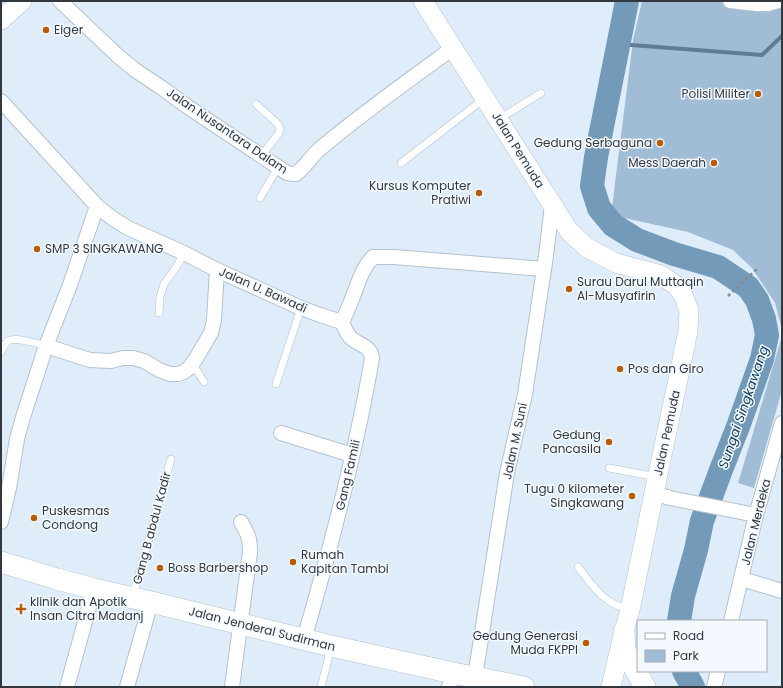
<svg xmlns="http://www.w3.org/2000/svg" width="783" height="688" viewBox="0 0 783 688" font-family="Poppins,sans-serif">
  <rect width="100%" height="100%" fill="#deedf9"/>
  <g fill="#a1bdd5">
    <polygon points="642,1 782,1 782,330 775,303 752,268 733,250 688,232 611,215 633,40"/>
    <polygon points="782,336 782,390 754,488 738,483"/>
  </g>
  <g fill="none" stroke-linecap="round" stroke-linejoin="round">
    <polyline stroke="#607d94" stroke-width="4" points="618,44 762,55 782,36"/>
    <g stroke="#739ab9" stroke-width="24">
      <polyline points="627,1 596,157 592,186 599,208 613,225 637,240 674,254 718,267 748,287 757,300 764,319 767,335 762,359 739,424 721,470 702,521 696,550 683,596 679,621"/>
      <polyline points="684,671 693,687"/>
    </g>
    <defs>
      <g id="service">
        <polyline points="256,104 278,124 280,128 279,133 261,156"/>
        <polyline points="499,119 541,93"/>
        <polyline points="401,163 485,98"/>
        <polyline points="260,198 278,167"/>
        <polyline points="159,313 160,297 164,284 177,266 184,253"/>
        <path d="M1,352C3,348 5,343 8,341C16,336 38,344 46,346"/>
        <polyline points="192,363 204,382"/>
        <polyline points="276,384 301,308"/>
        <polyline points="609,468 657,477"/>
        <path d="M578,567C587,578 599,596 611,602C616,606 622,607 629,609"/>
        <polyline points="133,596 171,459"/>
        <polyline points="321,687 331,648"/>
      </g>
      <g id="minor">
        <path d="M60,1L118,56L135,70L162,88L188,107L287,173L292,174H296C306,166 312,155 322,147C364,112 409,80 453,48"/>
        <polyline points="730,1 757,4 768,4 778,1"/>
        <polyline points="1,101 97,206 112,218 128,228 184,253 217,270 301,308 320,315 342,322"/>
        <path d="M342,322C346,314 349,307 352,299C358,284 362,268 373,257H394L544,269"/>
        <polyline points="46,346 90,360 111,361 123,358 133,358 144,361 159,370 170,374 178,374 184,372 189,368 195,360 211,333 214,320 217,270"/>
        <polyline points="281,433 352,455"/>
        <polyline points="654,493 670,498 756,515"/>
        <polyline points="1,522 9,488 17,439 23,417 46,346 70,285 97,206"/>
        <polyline points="742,579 782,591"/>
        <polyline points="731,621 755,519 782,423"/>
        <path d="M304,639C331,547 356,453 372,358C371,345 357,345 350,337C346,332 344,327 342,322"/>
        <polyline points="475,677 507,473 525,394 546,256 552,205"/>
        <polyline points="67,687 94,589"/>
        <polyline points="127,687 151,602"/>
        <path d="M232,687L250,552C250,538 248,534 241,522"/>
        <polyline points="449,687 453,673"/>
        <polyline points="714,687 718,671"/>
      </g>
      <g id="secondary">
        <polyline points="423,1 569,231 586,247 616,263 661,275 677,286 684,297 689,311 688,331 676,389 654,493 630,610 624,631 611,687"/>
        <polyline points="1,20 22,1"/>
      </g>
      <g id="primary">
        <polyline points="1,562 57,579 94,589 151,602 331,646 453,673 524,687"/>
        <polyline points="624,631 625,650 632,664 645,687"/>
      </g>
    </defs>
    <use href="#service" stroke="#b4c2ce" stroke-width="8"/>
    <use href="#minor" stroke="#b4c2ce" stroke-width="16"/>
    <use href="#secondary" stroke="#b4c2ce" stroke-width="20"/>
    <use href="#primary" stroke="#b4c2ce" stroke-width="22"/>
    <polyline stroke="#828c94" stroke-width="2.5" stroke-dasharray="3 3" stroke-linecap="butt" points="728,296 758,268"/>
    <use href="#service" stroke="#fff" stroke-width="7"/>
    <use href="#minor" stroke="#fff" stroke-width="14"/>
    <use href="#secondary" stroke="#fff" stroke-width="19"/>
    <use href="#primary" stroke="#fff" stroke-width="21"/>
  </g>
  <g fill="#b95c06" stroke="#f3f9fe" stroke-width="1.5">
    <circle cx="46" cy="30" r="4"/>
    <circle cx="758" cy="94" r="4"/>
    <circle cx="660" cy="143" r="4"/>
    <circle cx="714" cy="163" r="4"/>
    <circle cx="479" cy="193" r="4"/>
    <circle cx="37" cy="249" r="4"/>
    <circle cx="569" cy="289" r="4"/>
    <circle cx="620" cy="369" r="4"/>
    <circle cx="609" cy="442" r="4"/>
    <circle cx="632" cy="496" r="4"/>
    <circle cx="34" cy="518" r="4"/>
    <circle cx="293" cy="562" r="4"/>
    <circle cx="160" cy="568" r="4"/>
    <path d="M19 603h4v4h4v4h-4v4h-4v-4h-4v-4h4z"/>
    <circle cx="586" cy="643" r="4"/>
  </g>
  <g text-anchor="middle" stroke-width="3" stroke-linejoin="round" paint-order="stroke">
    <g font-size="12" fill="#32383d" stroke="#f3f9fe" text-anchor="start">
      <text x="54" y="34">Eiger</text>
      <text x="750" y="98" text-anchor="end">Polisi Militer</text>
      <text x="652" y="147" text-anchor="end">Gedung Serbaguna</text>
      <text x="706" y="167" text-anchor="end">Mess Daerah</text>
      <text x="471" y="190" text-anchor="end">Kursus Komputer<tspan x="471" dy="14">Pratiwi</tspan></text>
      <text x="45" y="253">SMP 3 SINGKAWANG</text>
      <text x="577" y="286">Surau Darul Muttaqin<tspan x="577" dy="14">Al-Musyafirin</tspan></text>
      <text x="628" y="373">Pos dan Giro</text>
      <text x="601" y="439" text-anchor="end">Gedung<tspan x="601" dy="14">Pancasila</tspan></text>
      <text x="624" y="493" text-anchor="end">Tugu 0 kilometer<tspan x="624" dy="14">Singkawang</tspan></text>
      <text x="42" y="515">Puskesmas<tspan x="42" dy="14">Condong</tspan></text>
      <text x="301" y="559">Rumah<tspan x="301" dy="14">Kapitan Tambi</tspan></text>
      <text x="168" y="572">Boss Barbershop</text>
      <text x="30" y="606">klinik dan Apotik<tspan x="30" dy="14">Insan Citra Madanj</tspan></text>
      <text x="578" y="640" text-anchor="end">Gedung Generasi<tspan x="578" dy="14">Muda FKPPI</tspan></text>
    </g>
    <g font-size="12" fill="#32383d" stroke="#f3f9fe">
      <text transform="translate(227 131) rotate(34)" y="4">Jalan Nusantara Dalam</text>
      <text transform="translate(518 150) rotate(58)" y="4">Jalan Pemuda</text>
      <text transform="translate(263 290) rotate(24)" y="4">Jalan U. Bawadi</text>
      <text transform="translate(667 433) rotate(-78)" y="4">Jalan Pemuda</text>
      <text transform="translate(515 441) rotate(-78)" y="4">Jalan M. Suni</text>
      <text transform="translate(348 475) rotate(-77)" y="4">Gang Famili</text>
      <text transform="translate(756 522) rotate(-76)" y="4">Jalan Merdeka</text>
      <text transform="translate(152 528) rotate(-75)" y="4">Gang B abdul Kadir</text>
      <text transform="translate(262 629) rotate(14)" y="4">Jalan Jenderal Sudirman</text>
    </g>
    <g font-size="13" font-style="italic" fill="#0b3a5a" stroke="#f3f9fe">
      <text transform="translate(743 407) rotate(-71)" y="5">Sungai Singkawang</text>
    </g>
  </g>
  <rect width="783" height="688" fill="none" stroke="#32383d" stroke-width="4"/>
  <rect x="637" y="620" width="130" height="52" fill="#f3f9fe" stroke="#a6acb1"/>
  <rect x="645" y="633" width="20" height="6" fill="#ffffff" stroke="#a6acb1"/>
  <text x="673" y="640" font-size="12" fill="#32383d">Road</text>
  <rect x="645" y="650" width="20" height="12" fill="#a1bdd5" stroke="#a6acb1"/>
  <text x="673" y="660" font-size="12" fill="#32383d">Park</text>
</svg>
